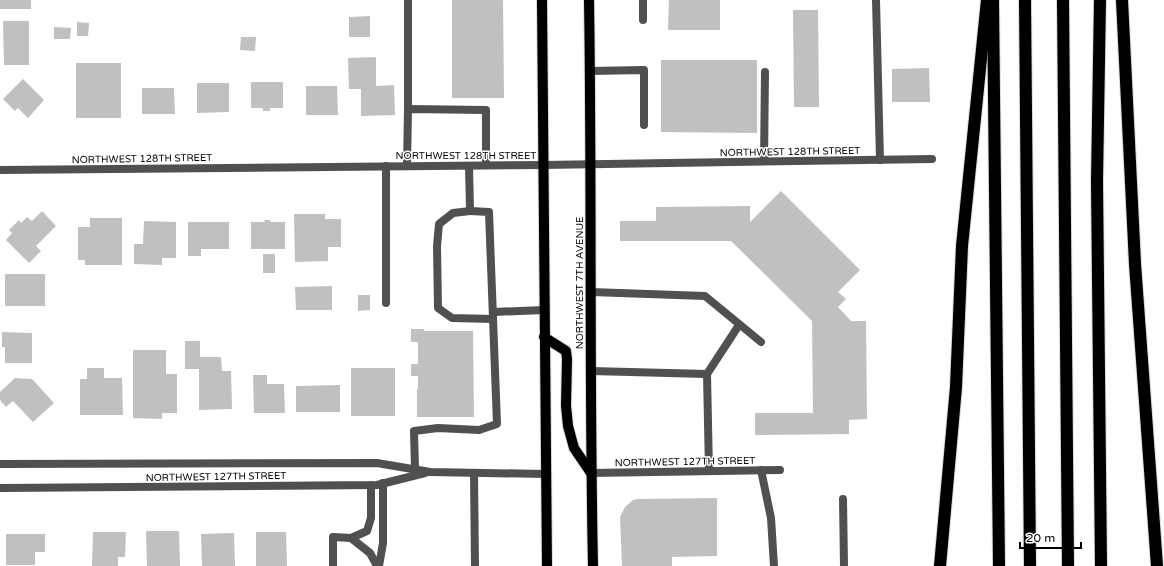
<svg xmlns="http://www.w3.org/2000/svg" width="1164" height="566" viewBox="0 0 1164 566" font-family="'Varela Round',sans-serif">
  <rect width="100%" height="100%" fill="#fff"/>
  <g fill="#c0c0c0">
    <rect x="0" y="0" width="31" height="9"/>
    <polygon points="452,0 503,0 504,98 452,98"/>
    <polygon points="669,0 720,0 720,30 668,30"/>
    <polygon points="793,10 818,10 819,107 794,107"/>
    <polygon points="370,16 370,37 349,37 349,17"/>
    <polygon points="3,21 29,21 29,65 4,65"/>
    <polygon points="77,22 89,23 88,36 77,36"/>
    <polygon points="54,27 71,28 70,39 54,39"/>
    <polygon points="241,37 256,37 255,51 240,50"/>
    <polygon points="376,57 376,86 394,85 395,115 361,116 361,89 349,89 348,58"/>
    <polygon points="661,60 757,60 757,133 661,132"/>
    <rect x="76" y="63" width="45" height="55"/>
    <polygon points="929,68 930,102 892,102 892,69"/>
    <polygon points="23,79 44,100 28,118 18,108 15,111 3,99"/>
    <polygon points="251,82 283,82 283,108 270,108 270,111 263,111 263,108 251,108"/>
    <polygon points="197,83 229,83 229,112 197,113"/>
    <polygon points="306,86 337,86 338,115 306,115"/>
    <polygon points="142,88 174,88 175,114 142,114"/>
    <polygon points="781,191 860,270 838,292 846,299 838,307 851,321 866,321 867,419 849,420 849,434 755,435 755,413 813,413 812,321 731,241 620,241 620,221 656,221 656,207 750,206 750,222"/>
    <polygon points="42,211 56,226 36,246 41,251 29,263 6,240 12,233 9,230 19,220 21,223 27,217 32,221"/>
    <polygon points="294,214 325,214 325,219 341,219 341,247 328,247 328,261 295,262"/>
    <polygon points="90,218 122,218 122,265 85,265 85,260 78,260 78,227 90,227"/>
    <polygon points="264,220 270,220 271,222 285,222 285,249 251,249 251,222 265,222"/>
    <polygon points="144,221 176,222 176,258 162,258 162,265 134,264 134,244 143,244"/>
    <polygon points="188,222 229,222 229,249 201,249 201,256 188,256"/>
    <rect x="263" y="254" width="12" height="19"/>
    <rect x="5" y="274" width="40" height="32"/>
    <polygon points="332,286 332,310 296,310 295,287"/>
    <polygon points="358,295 370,295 370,310 358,311"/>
    <polygon points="411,329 424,329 424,331 473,331 474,417 417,417 417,389 418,389 418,376 411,376 411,364 418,364 418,342 411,342"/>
    <polygon points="2,332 32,333 32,363 5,363 5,347 2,347"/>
    <polygon points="185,341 200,341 200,357 221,357 222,371 231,371 232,409 199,410 199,369 185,369"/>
    <polygon points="133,350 166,350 166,374 177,374 177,413 162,413 162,419 133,418"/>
    <polygon points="87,368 104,368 104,378 122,378 123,415 80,415 80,379 87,379"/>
    <rect x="351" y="368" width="44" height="48"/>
    <polygon points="253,375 267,375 267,384 284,384 285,413 254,413"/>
    <polygon points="15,378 32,379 54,403 33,422 13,401 6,407 0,400 0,392"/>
    <polygon points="340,385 340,412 296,412 296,386"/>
    <polygon points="717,498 717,556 672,557 672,566 622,566 620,517 625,507 633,500 637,499"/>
    <polygon points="146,531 179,531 180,566 147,566"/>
    <polygon points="93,532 126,532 125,557 118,557 118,566 92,566"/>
    <polygon points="256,532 286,532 287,566 256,566"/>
    <polygon points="234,533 235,566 202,566 201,534"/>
    <polygon points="6,534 45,534 45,552 35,552 35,565 6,565"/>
  </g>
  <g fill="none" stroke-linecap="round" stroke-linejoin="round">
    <defs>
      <g id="primary">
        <polyline points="542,0 547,566"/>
        <path d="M589,0C592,189 589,377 593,566"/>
        <polyline points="544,337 566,351 567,359 566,406 568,426 574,448 591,473"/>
      </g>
      <g id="motorway">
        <polyline points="993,0 999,566"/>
        <polyline points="1025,0 1030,566"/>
        <polyline points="1063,0 1068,566"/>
        <polyline points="1100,0 1097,181 1101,566"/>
        <polyline points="1122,0 1135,264 1157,566"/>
        <polyline points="940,566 956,387 962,246 987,0"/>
      </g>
    </defs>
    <use href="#primary" stroke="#dbdbdb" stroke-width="12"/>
    <use href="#motorway" stroke="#dbdbdb" stroke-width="14"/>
    <g stroke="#505050" stroke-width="8">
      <polyline points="876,0 880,160"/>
      <polyline points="643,20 643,0"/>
      <polyline points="590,71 644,70 644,125"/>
      <polyline points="408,109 408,0"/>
      <polyline points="764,161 765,72"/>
      <polyline points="386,166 386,303"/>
      <polyline points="407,166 408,109 486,110 486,165"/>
      <polyline points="470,211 453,213 439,224 437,246 438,308 452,318 493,319"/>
      <polyline points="591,292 705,296 761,342"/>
      <polyline points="493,312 544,310"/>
      <polyline points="591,371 707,374 739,325"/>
      <polyline points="707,374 709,471"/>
      <polyline points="415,469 414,431 438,428 479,430 497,424 489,212 470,211 469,166"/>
      <polyline points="761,470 771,518 774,566"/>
      <polyline points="474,473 475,566"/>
      <polyline points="371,485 371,518 367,531 351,538 370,553 377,566"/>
      <polyline points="843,499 844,566"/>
      <polyline points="333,566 333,537 351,538"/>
      <polyline points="379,566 383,543 383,483"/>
    </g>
    <g stroke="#505050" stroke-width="8">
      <polyline points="0,170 543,165 932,159"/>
      <polyline points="591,473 780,470"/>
    </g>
    <g stroke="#505050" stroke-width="8">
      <polyline points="0,464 377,463 430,472 545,474"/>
      <polyline points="0,488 377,485 425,473"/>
    </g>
    <use href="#primary" stroke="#000" stroke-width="10"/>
    <use href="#motorway" stroke="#000" stroke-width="12"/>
  </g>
  <g text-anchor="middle" stroke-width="3" stroke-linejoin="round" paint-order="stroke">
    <g font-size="10" fill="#000" stroke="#fff">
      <text transform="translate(790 151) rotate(-1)" y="4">NORTHWEST 128TH STREET</text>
      <text x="466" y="159">NORTHWEST 128TH STREET</text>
      <text transform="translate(142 158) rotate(-1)" y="4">NORTHWEST 128TH STREET</text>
      <text transform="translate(579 283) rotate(-90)" y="4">NORTHWEST 7TH AVENUE</text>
      <text transform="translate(685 461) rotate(-1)" y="4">NORTHWEST 127TH STREET</text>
      <text transform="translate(216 476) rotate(-1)" y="4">NORTHWEST 127TH STREET</text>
    </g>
  </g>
  <path d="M1020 542v6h61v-6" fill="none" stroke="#000000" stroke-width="2"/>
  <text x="1026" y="542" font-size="12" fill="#000000" stroke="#ffffff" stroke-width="3" paint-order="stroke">20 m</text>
</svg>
